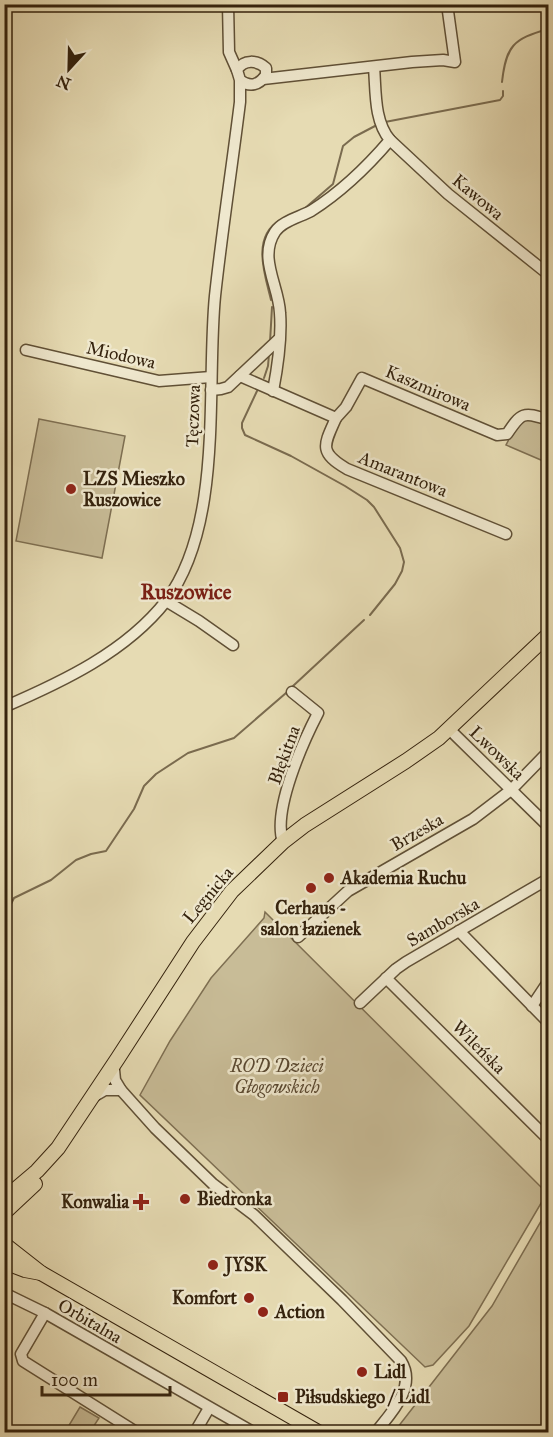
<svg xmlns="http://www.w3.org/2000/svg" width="553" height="1437" viewBox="0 0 553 1437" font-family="'IM FELL Great Primer',serif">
  <rect width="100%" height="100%" fill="#e6dbb3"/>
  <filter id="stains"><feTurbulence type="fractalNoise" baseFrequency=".00333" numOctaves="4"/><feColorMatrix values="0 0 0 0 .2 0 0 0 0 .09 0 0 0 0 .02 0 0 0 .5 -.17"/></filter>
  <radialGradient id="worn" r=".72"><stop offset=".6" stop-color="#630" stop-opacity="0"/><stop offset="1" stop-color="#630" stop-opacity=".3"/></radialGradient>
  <g fill="#c8bc97" stroke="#7e6f52" stroke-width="1.5">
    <polygon points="39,419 125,436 102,558 16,541"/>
    <polygon points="528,419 548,425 548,463 506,445 517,424"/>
    <polygon points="265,912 547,1193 469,1326 433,1365 425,1367 140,1095 170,1041 211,978 264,918"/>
    <polygon points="548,1209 548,1432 394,1432 492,1306"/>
    <polygon points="80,1407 99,1418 90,1432 65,1432"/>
  </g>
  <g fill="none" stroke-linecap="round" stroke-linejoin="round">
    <g stroke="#7a6b4f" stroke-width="2">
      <path d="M502,82C506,46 513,39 548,29"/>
      <polyline points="385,122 500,100 503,96 503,91"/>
      <polyline points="304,209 333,184 343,146 354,137 375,126"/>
      <path d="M271,300C265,275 251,237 280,220"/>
      <polyline points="270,342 272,307"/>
      <polyline points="264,378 268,366 269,354"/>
      <polyline points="257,391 242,423 242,428 245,435 291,456 345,486 367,500 374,507 400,548 404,562 402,571 395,584 370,615"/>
      <polyline points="293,686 364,620"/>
      <polyline points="4,959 11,904 14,898 51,880 76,860 91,854 106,851 134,809 144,786 156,774 188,753 234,738 286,693"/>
    </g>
    <defs>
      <g id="minor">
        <polyline points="228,4 229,52 237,70"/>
        <polyline points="263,79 412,62 443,60 455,62 447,4"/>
        <polyline points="390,140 448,194 548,274"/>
        <polyline points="26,350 159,381 211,377"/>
        <path d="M240,376L336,418L346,407L362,378L497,435L507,434C521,413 523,411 548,420"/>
        <polyline points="211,390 221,389 228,387 279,339"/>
        <path d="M273,391C278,365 282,339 280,313C279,286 258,258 275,232C282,221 300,217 311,211C341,192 367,167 390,140C374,121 376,92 374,67"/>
        <path d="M336,418C324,445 318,452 347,469L506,534"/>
        <polyline points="166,601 199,621 233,645"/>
        <path d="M4,707C62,682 126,652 166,601C224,524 206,388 215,296C222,231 232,167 240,102V80L237,70C244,59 257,60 266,68V75C259,85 250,88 240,80"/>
        <polyline points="449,729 548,826"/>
        <path d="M283,842C272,811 303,742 318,713L292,692"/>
        <polyline points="459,931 548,1022"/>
        <polyline points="298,937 348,891 473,819 511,790 548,752"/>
        <polyline points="386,978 548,1139"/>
        <polyline points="360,1003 396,969 406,962 548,879"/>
        <polyline points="532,1006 548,982"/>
        <path d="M114,1070L115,1080L121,1090L155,1128L213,1184L254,1215L342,1300L401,1361C417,1387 391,1413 376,1432"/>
        <polyline points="93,1097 105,1090 121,1090"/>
        <polyline points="4,1293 45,1313 253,1432"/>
        <polyline points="45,1313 21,1354 23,1361 136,1432"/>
        <polyline points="195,1432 209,1408"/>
      </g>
      <g id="major">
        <polyline points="4,1199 37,1171 58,1148 118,1058 193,942 232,891 283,842 305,825 406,761 439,738 548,635"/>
        <polyline points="4,1213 35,1184"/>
        <polyline points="4,1244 41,1273 318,1432"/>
        <polyline points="4,1262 25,1270 41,1273"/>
      </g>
    </defs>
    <use href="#minor" stroke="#605036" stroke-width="13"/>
    <use href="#major" stroke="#34220d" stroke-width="16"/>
    <use href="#minor" stroke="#efe8ce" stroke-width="10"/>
    <use href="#major" stroke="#e6dbb3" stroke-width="14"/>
  </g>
  <g fill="#8f2418" stroke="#efe8ce" stroke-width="2">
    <circle cx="71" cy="489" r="6"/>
    <circle cx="329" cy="878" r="6"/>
    <circle cx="311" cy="888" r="6"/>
    <circle cx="185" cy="1199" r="6"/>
    <path d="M138 1193h6v6h6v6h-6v6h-6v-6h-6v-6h6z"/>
    <circle cx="213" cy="1265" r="6"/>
    <circle cx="249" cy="1298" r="6"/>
    <circle cx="263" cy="1312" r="6"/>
    <circle cx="362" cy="1372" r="6"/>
    <rect x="277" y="1391" width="12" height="12" rx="3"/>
  </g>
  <g text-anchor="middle" stroke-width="5" stroke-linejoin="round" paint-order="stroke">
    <g font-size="18" fill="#34220d" stroke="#efe8ce">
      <text transform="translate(478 197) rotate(40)" y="6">Kawowa</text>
      <text transform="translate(121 355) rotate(13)" y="6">Miodowa</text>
      <text transform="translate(428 388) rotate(23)" y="6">Kaszmirowa</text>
      <text transform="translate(193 416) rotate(-88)" y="6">Tęczowa</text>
      <text transform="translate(403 474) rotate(22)" y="6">Amarantowa</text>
      <text transform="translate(497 753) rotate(44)" y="6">Lwowska</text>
      <text transform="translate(284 755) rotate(-70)" y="6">Błękitna</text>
      <text transform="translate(417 832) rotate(-30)" y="6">Brzeska</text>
      <text transform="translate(208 895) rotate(-50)" y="6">Legnicka</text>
      <text transform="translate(443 922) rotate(-30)" y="6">Samborska</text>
      <text transform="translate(479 1047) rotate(45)" y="6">Wileńska</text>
      <text transform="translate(90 1321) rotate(30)" y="6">Orbitalna</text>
    </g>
    <g font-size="18" font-weight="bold" fill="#34220d" stroke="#efe8ce" text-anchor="start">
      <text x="83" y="485">LZS Mieszko<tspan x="83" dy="21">Ruszowice</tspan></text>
      <text x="341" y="884">Akademia Ruchu</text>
      <text x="311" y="914" text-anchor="middle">Cerhaus -<tspan x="311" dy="21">salon łazienek</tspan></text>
      <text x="197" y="1205">Biedronka</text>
      <text x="129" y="1208" text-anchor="end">Konwalia</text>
      <text x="225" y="1271">JYSK</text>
      <text x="237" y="1304" text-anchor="end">Komfort</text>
      <text x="275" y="1318">Action</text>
      <text x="374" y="1378">Lidl</text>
      <text x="295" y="1403">Piłsudskiego / Lidl</text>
    </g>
    <g font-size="18" font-style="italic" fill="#594830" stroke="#efe8ce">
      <text x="277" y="1072">ROD Dzieci<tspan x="277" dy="21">Głogowskich</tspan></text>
    </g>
    <g font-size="21" font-weight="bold" fill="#7a1f14" stroke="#efe8ce">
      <text x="186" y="599">Ruszowice</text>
    </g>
  </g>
  <rect width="553" height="1437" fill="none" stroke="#e6dbb3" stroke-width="24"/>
  <rect x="6" y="6" width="541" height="1425" fill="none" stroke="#34220d" stroke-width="3"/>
  <rect x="12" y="12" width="529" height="1413" fill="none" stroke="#34220d" stroke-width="1.5"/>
  <g transform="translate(69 69) rotate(202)" stroke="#efe8ce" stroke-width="4.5" paint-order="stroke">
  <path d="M0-4.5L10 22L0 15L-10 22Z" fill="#34220d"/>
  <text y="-9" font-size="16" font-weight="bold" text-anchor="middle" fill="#34220d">N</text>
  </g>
  <path d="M42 1386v9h128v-9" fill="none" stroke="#34220d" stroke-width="3"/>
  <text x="51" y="1386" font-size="18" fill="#34220d" stroke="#efe8ce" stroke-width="4.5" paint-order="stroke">100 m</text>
  <rect width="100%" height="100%" filter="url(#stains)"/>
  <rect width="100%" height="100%" fill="url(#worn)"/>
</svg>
